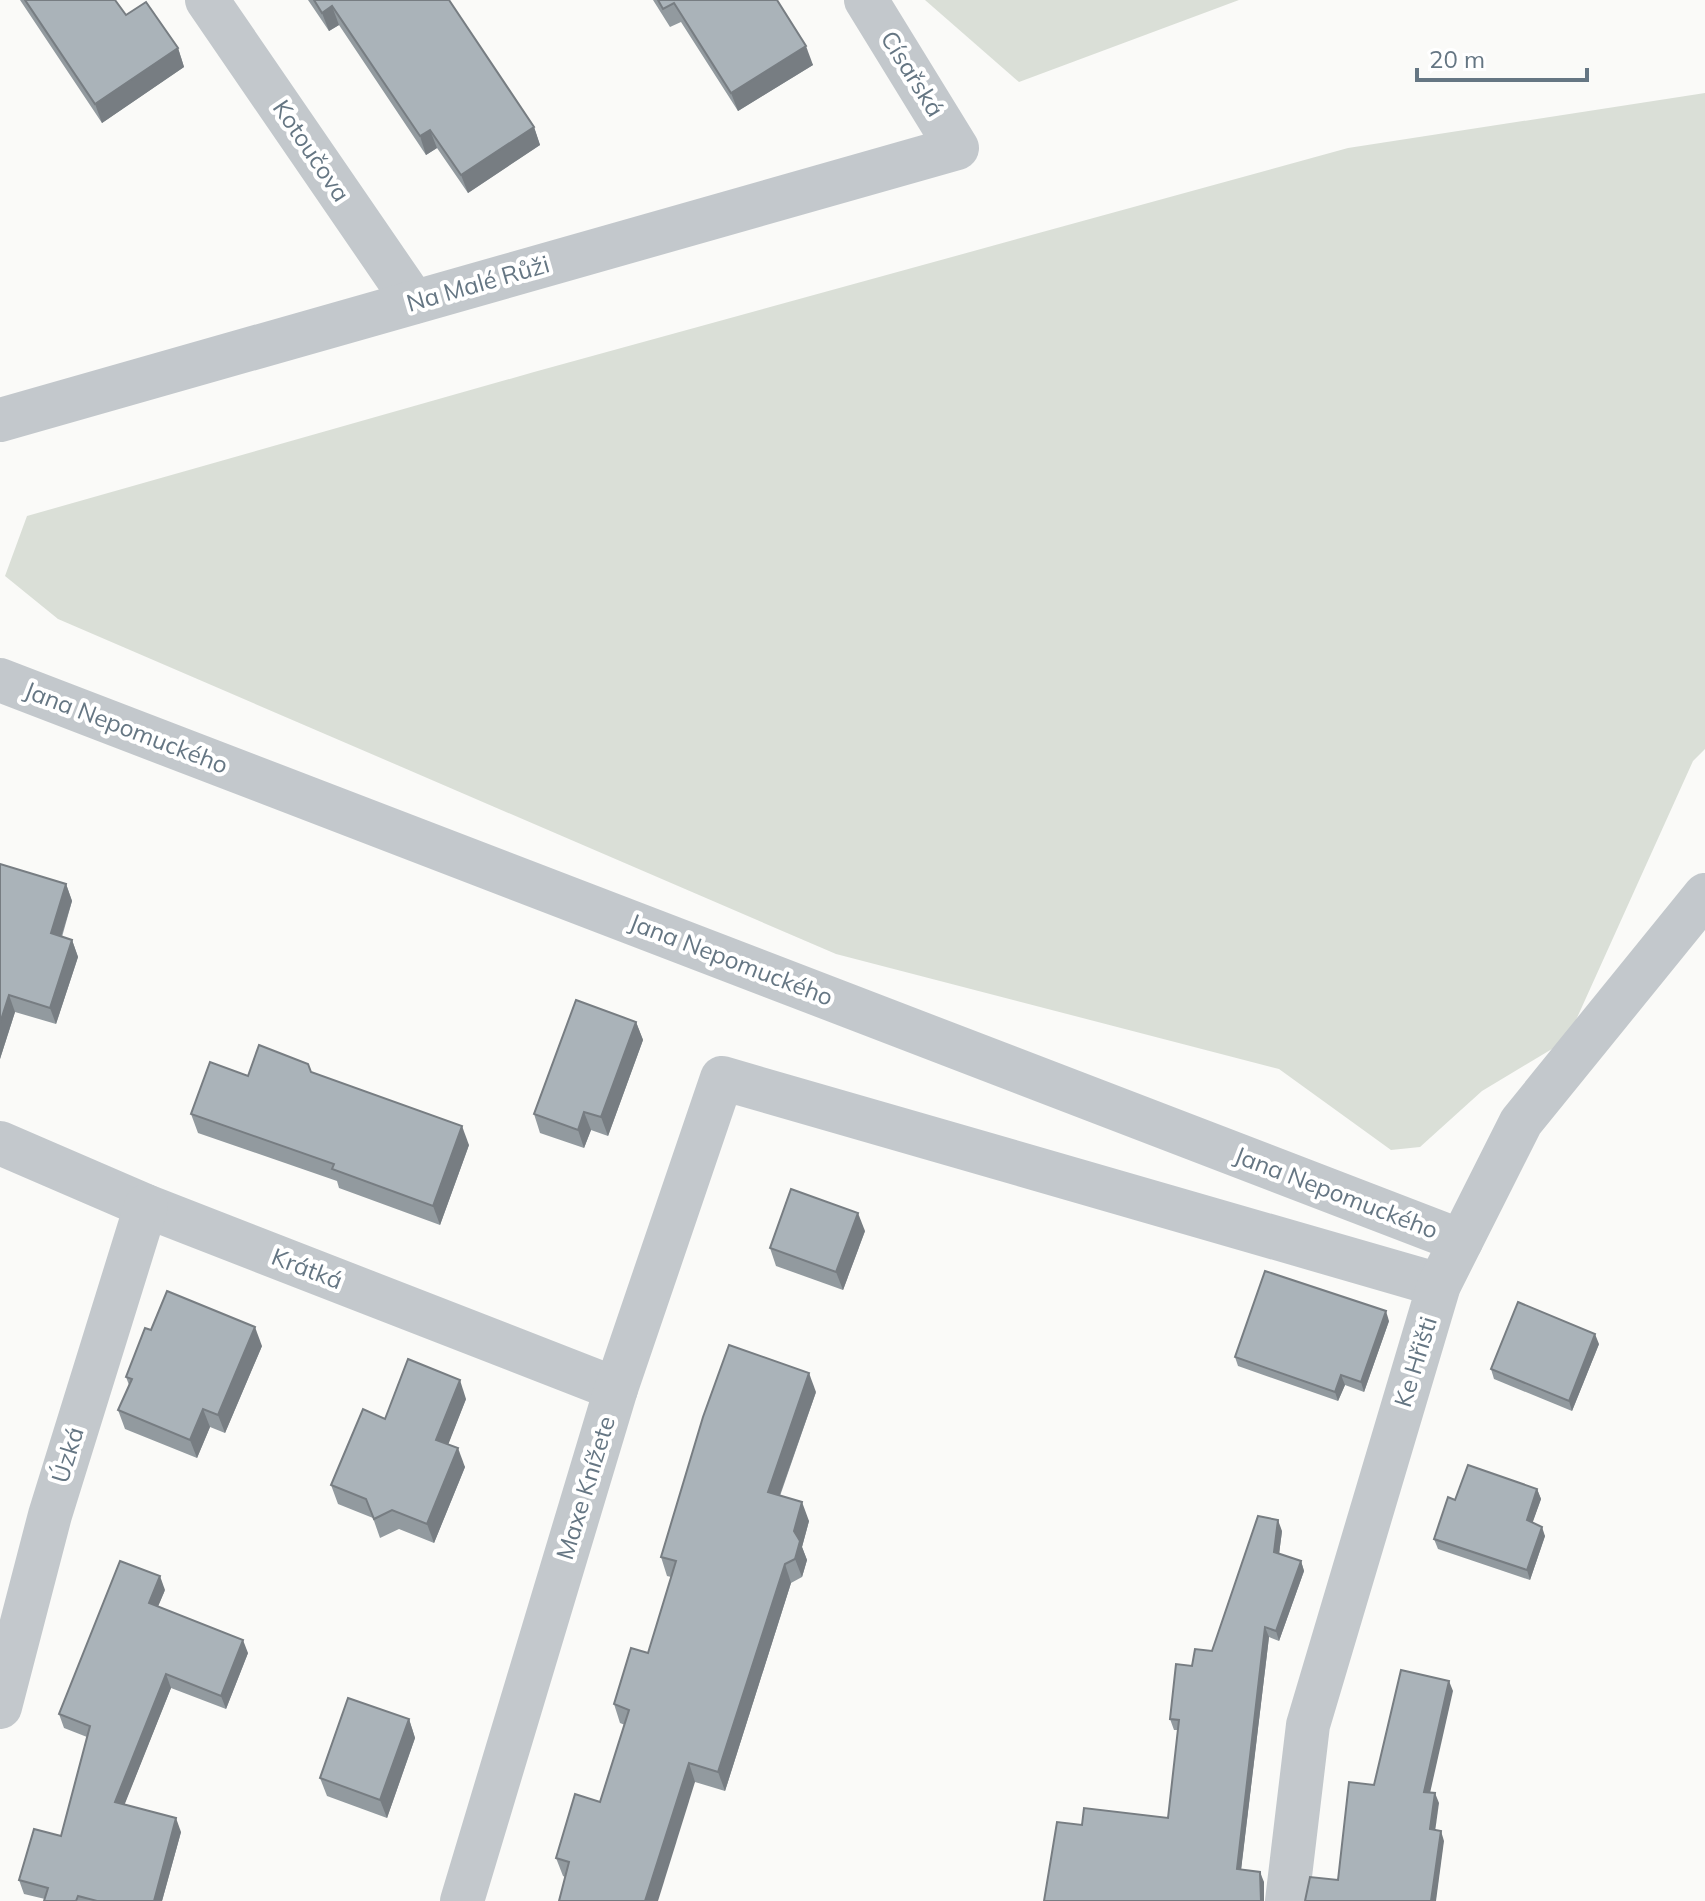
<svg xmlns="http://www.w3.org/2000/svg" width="1705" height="1901" viewBox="0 0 1705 1901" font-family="Mulish,sans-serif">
  <rect width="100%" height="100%" fill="#fafaf8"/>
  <g fill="#dadfd7">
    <polygon points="925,0 1239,0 1019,82"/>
    <polygon points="1705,93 1705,749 1693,761 1567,1040 1482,1091 1420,1147 1391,1150 1279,1069 836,954 58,619 5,576 27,516 534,372 1348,148"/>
  </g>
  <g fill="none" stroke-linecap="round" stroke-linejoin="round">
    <g stroke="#c3c8cc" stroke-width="44">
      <polyline points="207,0 414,302"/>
      <polyline points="0,420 957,148 866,0"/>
      <polyline points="0,680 1461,1241"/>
      <polyline points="0,1143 146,1206 616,1389"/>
      <polyline points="0,1707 50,1515 146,1206"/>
      <polyline points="462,1901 616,1389 722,1078 1439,1285"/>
      <polyline points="1287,1901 1308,1725 1439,1285 1521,1122 1705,895"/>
    </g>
  </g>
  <g fill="#929a9f">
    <polygon points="20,0 115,0 126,15 178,48 184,67 102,123"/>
    <polygon points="308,0 434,0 534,127 540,145 468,193 437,148 426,155 339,25 329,31"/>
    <polygon points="653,0 777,0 813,65 738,111 681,22 670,27"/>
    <polygon points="0,864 66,884 72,901 62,937 72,940 78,957 56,1024 15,1012 0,1059"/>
    <polygon points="636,1022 643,1040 608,1136 591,1130 584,1148 540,1133 534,1114"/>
    <polygon points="311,1072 469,1145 440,1225 339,1188 337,1181 198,1133 191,1114 248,1076"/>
    <polygon points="865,1231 843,1290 776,1266 770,1248"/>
    <polygon points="1389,1321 1364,1392 1345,1385 1338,1401 1238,1366 1235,1357"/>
    <polygon points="151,1330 262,1346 225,1433 210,1427 197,1458 125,1429 118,1410 129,1385 126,1377"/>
    <polygon points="1599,1344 1572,1411 1494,1379 1491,1369"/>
    <polygon points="816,1392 780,1496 809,1521 802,1547 807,1560 802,1577 791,1583 725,1791 695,1782 565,1877 563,1876 556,1858 600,1802 625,1725 620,1723 614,1704 648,1653 671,1577 667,1576 661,1557"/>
    <polygon points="466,1399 448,1444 465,1467 434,1543 399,1529 380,1538 373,1518 338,1504 331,1485 385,1419"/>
    <polygon points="1537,1489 1541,1499 1532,1523 1545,1536 1530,1580 1438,1549 1434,1539 1455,1500"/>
    <polygon points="1282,1531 1279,1554 1301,1561 1304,1571 1279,1641 1269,1637 1241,1869 1264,1882 1264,1901 1044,1901 1082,1825 1168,1818 1178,1730 1174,1730 1170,1719 1192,1666 1212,1651"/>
    <polygon points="165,1590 158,1606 248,1653 226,1709 171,1688 124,1805 181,1832 162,1901 44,1901 45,1899 24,1894 19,1880 61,1836 87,1737 64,1728 59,1714"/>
    <polygon points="409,1719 415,1738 387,1818 327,1796 320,1778"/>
  </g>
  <g fill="#777d82">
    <polygon points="332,6 339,25 329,31 322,13"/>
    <polygon points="806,46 813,65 738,111 731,93"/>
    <polygon points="178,48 184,67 102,123 95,104"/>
    <polygon points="534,127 540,145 468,193 461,175"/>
    <polygon points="430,130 437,148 426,155 420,136"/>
    <polygon points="66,884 72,901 57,950 51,933"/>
    <polygon points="72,940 78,957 56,1024 50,1008"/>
    <polygon points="9,995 15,1012 0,1059 0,1023"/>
    <polygon points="636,1022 643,1040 608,1136 601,1117"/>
    <polygon points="584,1112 591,1130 584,1148 578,1130"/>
    <polygon points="462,1126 469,1145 440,1225 433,1206"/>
    <polygon points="858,1213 865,1231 843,1290 836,1272"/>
    <polygon points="1386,1311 1389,1321 1364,1392 1361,1382"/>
    <polygon points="255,1327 262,1346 225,1433 218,1415"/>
    <polygon points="1595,1334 1599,1344 1572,1411 1569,1401"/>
    <polygon points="809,1373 816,1392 774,1511 768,1492"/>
    <polygon points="1341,1375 1345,1385 1338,1401 1335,1392"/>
    <polygon points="460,1380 466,1399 443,1458 436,1440"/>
    <polygon points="203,1409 210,1427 197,1458 190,1440"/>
    <polygon points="458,1448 465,1467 434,1543 427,1524"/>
    <polygon points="1537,1489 1541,1499 1530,1530 1527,1520"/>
    <polygon points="802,1502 809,1521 802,1547 807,1560 802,1577 795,1559 794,1531"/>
    <polygon points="1278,1520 1282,1531 1278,1562 1274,1552"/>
    <polygon points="1542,1527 1545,1536 1530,1580 1527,1570"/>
    <polygon points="1301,1561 1304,1571 1279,1641 1276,1631"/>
    <polygon points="785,1564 791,1583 725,1791 718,1772"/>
    <polygon points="160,1576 165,1590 154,1616 149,1603"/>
    <polygon points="1265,1627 1269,1637 1240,1879 1237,1869"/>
    <polygon points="243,1640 248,1653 226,1709 221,1696"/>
    <polygon points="166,1674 171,1688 120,1816 115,1802"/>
    <polygon points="1449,1681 1453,1691 1428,1802 1424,1792"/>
    <polygon points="409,1719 415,1738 387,1818 380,1800"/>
    <polygon points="689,1763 695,1782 658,1901 645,1901"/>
    <polygon points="1435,1793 1439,1803 1434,1839 1430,1829"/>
    <polygon points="176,1818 181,1832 162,1901 154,1901"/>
    <polygon points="1441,1831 1444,1841 1436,1901 1431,1901"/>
    <polygon points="1260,1872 1264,1882 1264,1901 1260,1901"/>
  </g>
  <g fill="#aab3b9" stroke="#777d82" stroke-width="2">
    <polygon points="25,0 115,0 126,15 146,2 178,48 95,104"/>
    <polygon points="314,0 449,0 534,127 461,175 430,130 420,136 332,6 322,13"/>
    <polygon points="658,0 777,0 806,46 731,93 674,3 663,9"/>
    <polygon points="0,864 66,884 51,933 72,940 50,1008 9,995 0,1023"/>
    <polygon points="576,1000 636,1022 601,1117 584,1112 578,1130 534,1114"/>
    <polygon points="259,1045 308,1064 311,1072 462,1126 433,1206 332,1169 334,1164 191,1114 210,1062 248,1076"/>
    <polygon points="791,1189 858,1213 836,1272 770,1248"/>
    <polygon points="1265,1271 1386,1311 1361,1382 1341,1375 1335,1392 1235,1357"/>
    <polygon points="167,1291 255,1327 218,1415 203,1409 190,1440 118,1410 132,1379 126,1377 145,1328 151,1330"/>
    <polygon points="1518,1302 1595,1334 1569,1401 1491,1369"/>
    <polygon points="729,1345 809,1373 768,1492 802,1502 794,1531 800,1541 795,1559 785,1564 718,1772 689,1763 645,1901 559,1901 569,1862 556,1858 575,1794 600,1802 629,1710 614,1704 631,1648 648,1653 676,1561 661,1557 703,1417"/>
    <polygon points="408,1359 460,1380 436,1440 458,1448 427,1524 392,1510 374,1519 366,1499 331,1485 363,1409 385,1419"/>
    <polygon points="1468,1465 1537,1489 1527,1520 1542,1527 1527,1570 1434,1539 1448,1497 1455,1500"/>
    <polygon points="1258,1516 1278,1520 1274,1552 1301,1561 1276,1631 1265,1627 1237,1869 1260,1872 1261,1901 1044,1901 1057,1822 1082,1825 1084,1808 1168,1818 1179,1720 1170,1719 1176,1664 1192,1666 1195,1649 1212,1651"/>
    <polygon points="120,1561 160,1576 149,1603 243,1640 221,1696 166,1674 115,1802 176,1818 154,1901 97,1901 78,1896 76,1901 44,1901 48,1888 19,1880 34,1829 61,1836 90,1726 59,1714"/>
    <polygon points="1401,1670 1449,1681 1424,1792 1435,1793 1430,1829 1441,1831 1431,1901 1305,1901 1310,1877 1338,1880 1349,1782 1374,1785"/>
    <polygon points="348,1698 409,1719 380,1800 320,1778"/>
  </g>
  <g text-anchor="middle" stroke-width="8" stroke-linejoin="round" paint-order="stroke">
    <g font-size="24" fill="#657683" stroke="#fff">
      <text transform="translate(912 74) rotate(58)" y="8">Císařská</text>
      <text transform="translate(311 151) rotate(56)" y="8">Kotoučova</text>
      <text transform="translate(478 284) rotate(-16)" y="8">Na Malé Růži</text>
      <text transform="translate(126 728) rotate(21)" y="8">Jana Nepomuckého</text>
      <text transform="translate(731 960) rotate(21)" y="8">Jana Nepomuckého</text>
      <text transform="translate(1336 1193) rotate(21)" y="8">Jana Nepomuckého</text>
      <text transform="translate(307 1269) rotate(21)" y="8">Krátká</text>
      <text transform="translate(1416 1362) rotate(-73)" y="8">Ke Hřišti</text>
      <text transform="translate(68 1455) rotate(-73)" y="8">Úzká</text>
      <text transform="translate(586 1488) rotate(-73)" y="8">Maxe Knížete</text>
    </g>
  </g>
  <path d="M1417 68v12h170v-12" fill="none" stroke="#657683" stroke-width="4"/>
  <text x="1429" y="68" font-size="24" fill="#657683" stroke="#ffffff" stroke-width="6" paint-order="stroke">20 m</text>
</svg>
